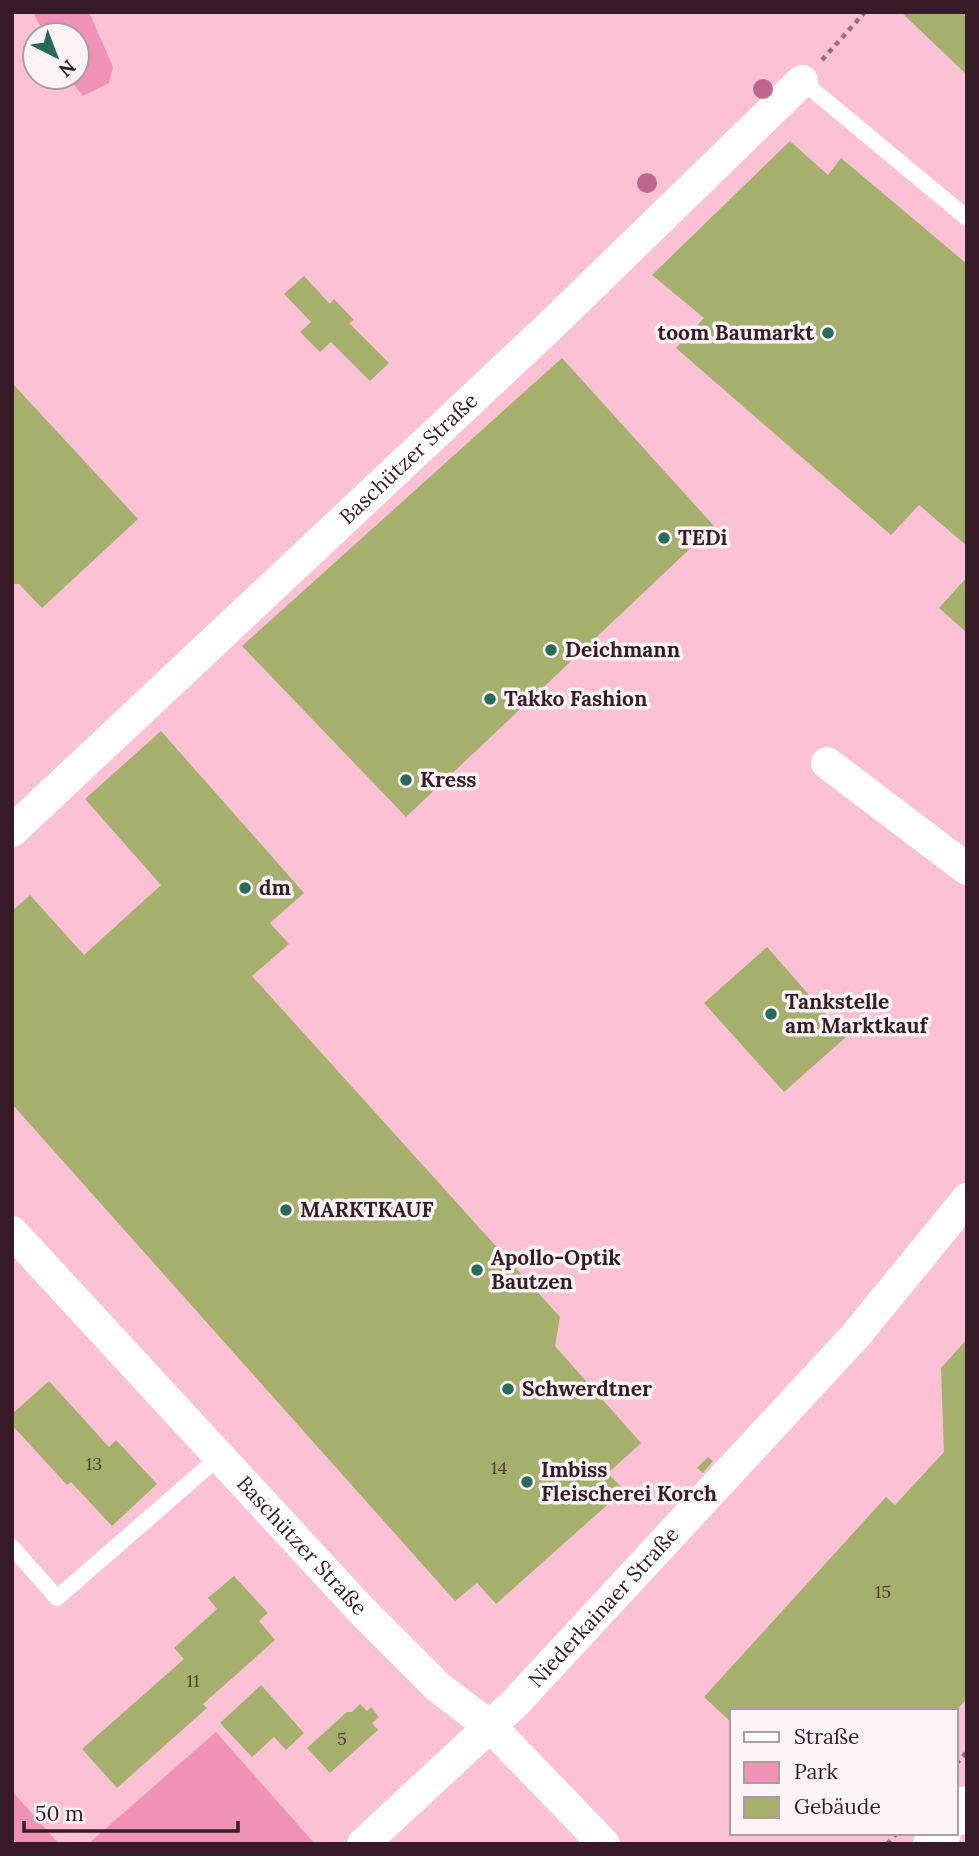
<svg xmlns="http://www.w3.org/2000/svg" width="979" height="1856" viewBox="0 0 979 1856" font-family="Lora,serif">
  <rect width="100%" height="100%" fill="#fcc1d5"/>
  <g fill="#f092b5">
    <polygon points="33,12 89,12 113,67 109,83 83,96 68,77 77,77 77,35 45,35"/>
    <polygon points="216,1732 315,1844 88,1844"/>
    <polygon points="12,1791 59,1844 12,1844"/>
  </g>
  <g fill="#a5b06d">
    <polygon points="901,12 967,12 967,75"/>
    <polygon points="790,141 828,175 841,158 967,264 967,546 919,505 891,535 676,348 704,318 652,275"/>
    <polygon points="304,276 330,304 334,299 354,320 349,323 389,363 370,381 331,342 320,352 300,332 311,322 284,294"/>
    <polygon points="562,358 714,526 406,817 242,646"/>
    <polygon points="12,383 138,519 42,608 19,584 12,584"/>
    <polygon points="967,577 967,633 939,608"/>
    <polygon points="161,731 304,893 270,923 289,944 252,976 560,1317 555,1346 641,1443 608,1473 624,1490 496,1604 477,1583 455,1601 12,1104 12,911 30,895 84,955 161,885 85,799"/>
    <polygon points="767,947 846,1037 784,1092 704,1003"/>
    <polygon points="967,1339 967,1699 955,1711 732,1711 732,1723 704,1697 886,1497 895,1505 944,1452 941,1368"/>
    <polygon points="49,1381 109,1447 116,1440 157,1484 112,1526 71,1482 67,1485 12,1425 12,1414"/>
    <polygon points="708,1457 713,1461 703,1473 697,1468"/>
    <polygon points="234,1576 268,1613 259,1621 275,1640 203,1704 207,1708 117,1788 82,1749 184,1659 174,1648 217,1609 208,1598"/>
    <polygon points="261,1685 304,1733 286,1750 274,1737 252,1757 220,1723"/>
    <polygon points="360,1704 367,1711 371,1707 379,1717 372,1723 378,1730 330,1773 307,1748 347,1712 352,1712"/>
  </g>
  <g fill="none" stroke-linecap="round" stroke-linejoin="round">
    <g stroke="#996e7d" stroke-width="4.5" stroke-dasharray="5 5" stroke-linecap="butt">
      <polyline points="822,60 865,12"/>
      <polyline points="956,1764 967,1752"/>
      <polyline points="887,1844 897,1833"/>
    </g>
    <g stroke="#fff" stroke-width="16">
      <polyline points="802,81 967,218"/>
      <polyline points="12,1547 57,1598 220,1456"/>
    </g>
    <g stroke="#fff" stroke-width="32">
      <polyline points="827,763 967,869"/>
      <path id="s1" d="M12,831L550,326L802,81"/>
      <path id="s2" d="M12,1232L362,1611L438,1687L492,1728L604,1844"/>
      <path id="s3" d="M363,1844L516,1702L856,1335L967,1199"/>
    </g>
    <g stroke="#fff" stroke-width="38">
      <polyline points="956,1817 967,1805"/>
      <polyline points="932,1844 942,1833"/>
    </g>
  </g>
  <g fill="#c0658e">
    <circle cx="763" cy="89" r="10"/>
    <circle cx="647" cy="183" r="10"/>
  </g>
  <g fill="#286b5c" stroke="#fbf3f5" stroke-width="2.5">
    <circle cx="828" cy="333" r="7"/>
    <circle cx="664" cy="538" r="7"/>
    <circle cx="551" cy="650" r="7"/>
    <circle cx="490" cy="699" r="7"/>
    <circle cx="406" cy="780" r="7"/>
    <circle cx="245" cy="888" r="7"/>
    <circle cx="771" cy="1014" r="7"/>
    <circle cx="286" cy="1210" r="7"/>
    <circle cx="477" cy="1270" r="7"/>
    <circle cx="508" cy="1389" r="7"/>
    <circle cx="527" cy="1482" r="7"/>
  </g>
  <g text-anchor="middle" stroke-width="7" stroke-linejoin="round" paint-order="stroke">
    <g font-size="18" fill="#524038">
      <text x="94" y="1470">13</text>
      <text x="499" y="1474">14</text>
      <text x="883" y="1598">15</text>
      <text x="193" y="1687">11</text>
      <text x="342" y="1745">5</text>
    </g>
    <g font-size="21" font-weight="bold" fill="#371b26" stroke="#fbf3f5" text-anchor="start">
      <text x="814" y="340" text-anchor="end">toom Baumarkt</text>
      <text x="678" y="545">TEDi</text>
      <text x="565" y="657">Deichmann</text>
      <text x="504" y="706">Takko Fashion</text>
      <text x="420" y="787">Kress</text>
      <text x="259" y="895">dm</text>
      <text x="785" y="1009">Tankstelle<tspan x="785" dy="24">am Marktkauf</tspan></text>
      <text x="300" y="1217">MARKTKAUF</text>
      <text x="491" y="1265">Apollo-Optik<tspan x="491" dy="24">Bautzen</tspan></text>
      <text x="522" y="1396">Schwerdtner</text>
      <text x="541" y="1477">Imbiss<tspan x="541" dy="24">Fleischerei Korch</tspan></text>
    </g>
    <g font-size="21" fill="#371b26" stroke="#fbf3f5">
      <text dy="7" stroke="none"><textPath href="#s1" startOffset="544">Baschützer Straße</textPath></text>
      <text dy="7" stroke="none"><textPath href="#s2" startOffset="427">Baschützer Straße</textPath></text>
      <text dy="7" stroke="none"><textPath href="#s3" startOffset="338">Niederkainaer Straße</textPath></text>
    </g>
  </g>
  <rect width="979" height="1856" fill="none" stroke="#371b26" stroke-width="28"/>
  <rect x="730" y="1709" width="228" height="126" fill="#fbf3f5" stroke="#ad9da2" stroke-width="2"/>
  <rect x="744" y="1732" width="35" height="10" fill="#ffffff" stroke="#ad9da2" stroke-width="2"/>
  <text x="794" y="1744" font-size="21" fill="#371b26">Straße</text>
  <rect x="744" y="1762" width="35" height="21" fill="#f092b5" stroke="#ad9da2" stroke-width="2"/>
  <text x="794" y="1779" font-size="21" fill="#371b26">Park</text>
  <rect x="744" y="1797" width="35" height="21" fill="#a5b06d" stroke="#ad9da2" stroke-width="2"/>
  <text x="794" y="1814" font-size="21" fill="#371b26">Gebäude</text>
  <g transform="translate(56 56) rotate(138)"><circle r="33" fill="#fbf3f5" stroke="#ad9da2" stroke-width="2"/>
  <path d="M0-5L12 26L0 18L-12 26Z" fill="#286b5c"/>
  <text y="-10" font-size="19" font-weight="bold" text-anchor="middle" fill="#371b26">N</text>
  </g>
  <path d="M24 1821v10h214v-10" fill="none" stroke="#371b26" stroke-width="3.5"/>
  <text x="35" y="1821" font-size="21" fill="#371b26" stroke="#fbf3f5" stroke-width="5" paint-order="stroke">50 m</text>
</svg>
